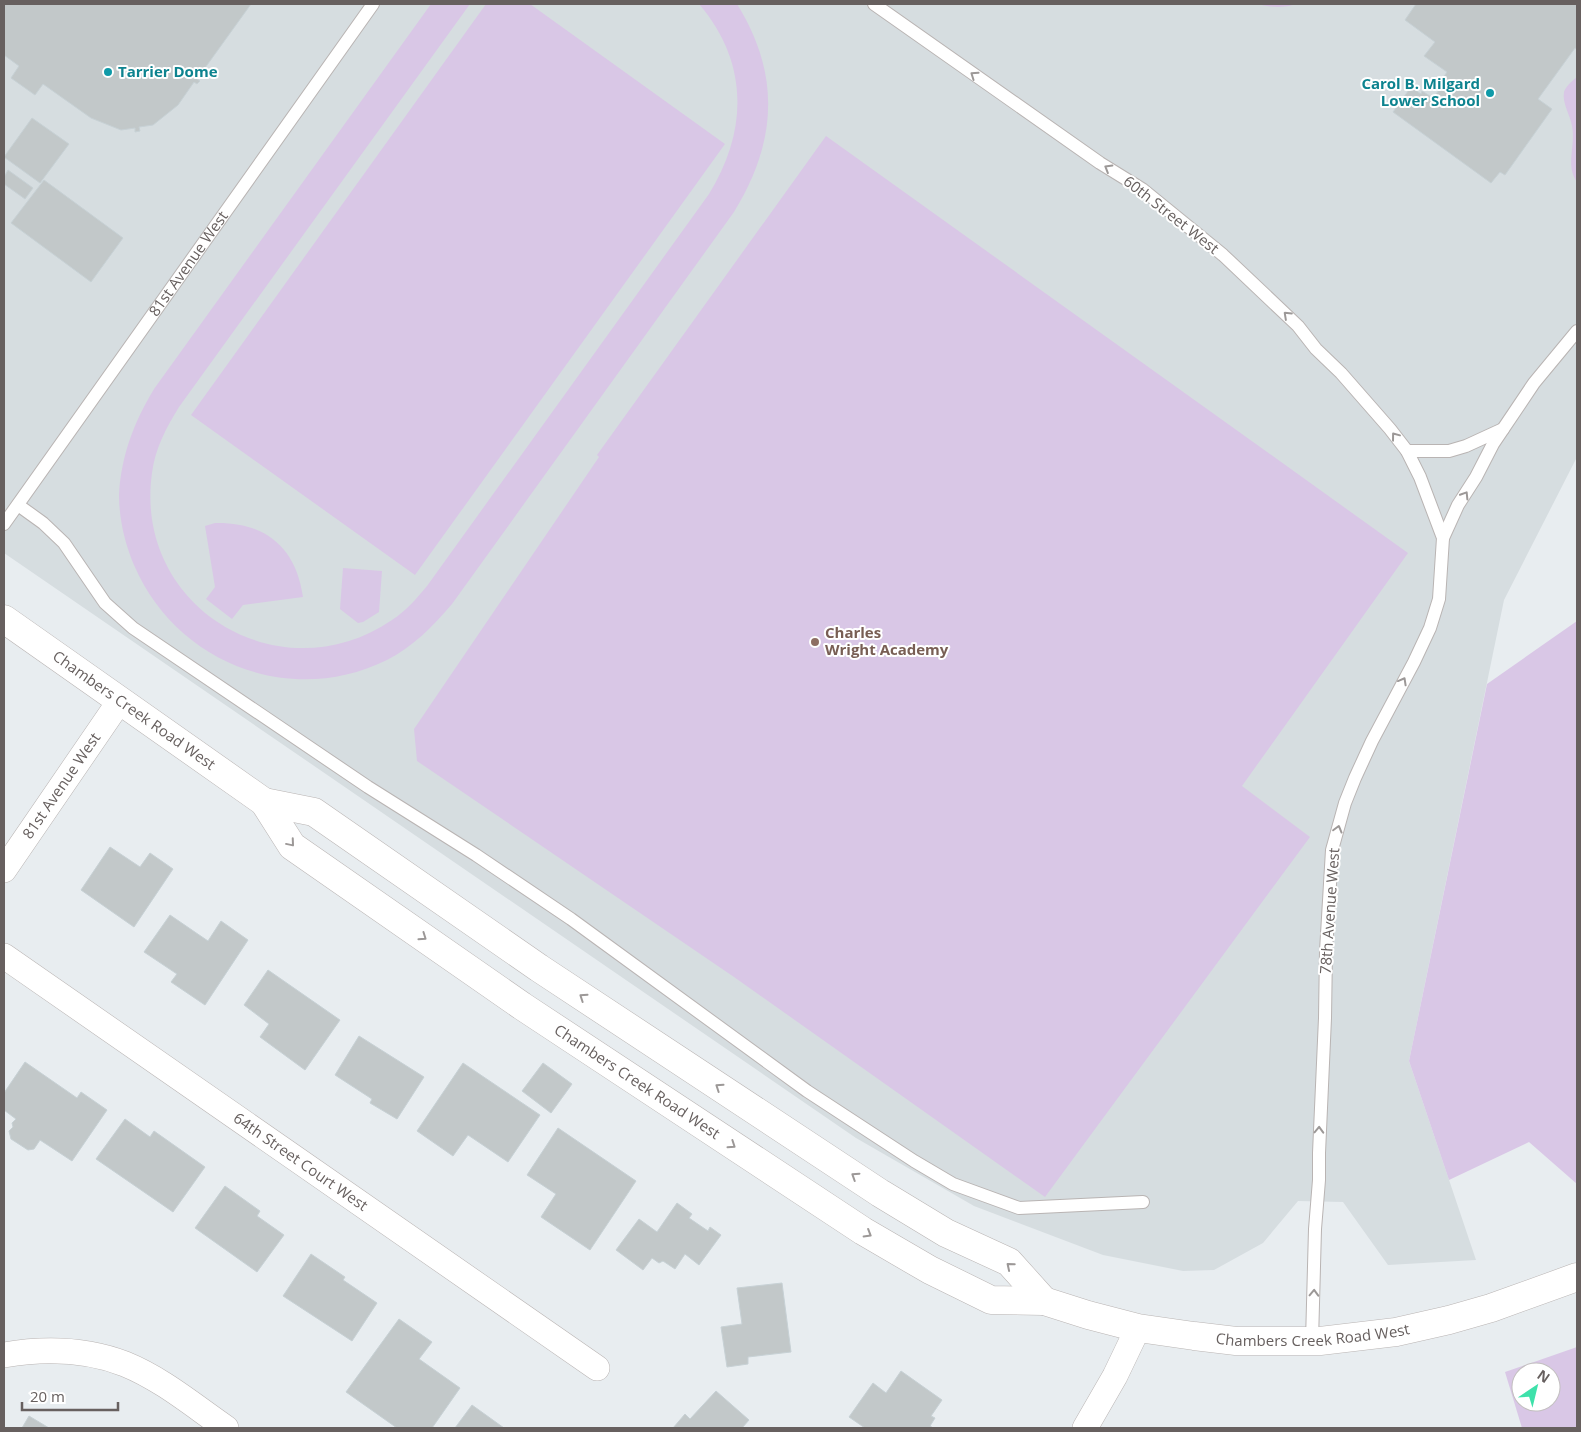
<svg xmlns="http://www.w3.org/2000/svg" width="1581" height="1432" viewBox="0 0 1581 1432" font-family="'Open Sans',sans-serif">
  <rect width="100%" height="100%" fill="#e8edf0"/>
  <polygon fill="#d6dde0" points="4,4 1577,4 1577,457 1504,600 1409,1061 1476,1260 1388,1265 1343,1202 1298,1201 1263,1243 1214,1270 1183,1271 1103,1255 974,1206 856,1138 4,553"/>
  <g fill="#d9c7e6" fill-rule="evenodd">
    <path d="M431,4H470L179,407C166,428 155,449 152,473C133,608 281,696 392,620C406,611 417,598 427,586L709,194C748,131 749,62 699,4H737C781,75 777,142 734,212L452,604C433,626 413,647 387,660C290,708 176,663 134,565C125,544 119,519 119,495C121,456 134,422 154,389Z"/>
    <polygon points="486,4 530,4 725,144 415,575 191,415"/>
    <path d="M1258,4H1297C1283,8 1272,8 1258,4Z"/>
    <path d="M1577,77V182C1565,165 1576,146 1572,126C1570,115 1562,103 1564,92C1566,86 1572,81 1577,77Z"/>
    <polygon points="826,136 1408,553 1242,786 1310,837 1045,1197 734,977 417,761 414,729 599,457 597,455"/>
    <path d="M215,523C265,522 296,547 303,597L243,605L232,619L206,599L215,587L205,526Z"/>
    <polygon points="343,568 382,571 379,612 363,622 358,623 340,609"/>
    <polygon points="1577,621 1577,1184 1529,1142 1449,1180 1409,1061 1487,684"/>
    <path d="M1577,1347V1428H1522L1505,1372ZM1521,1372H1551V1402H1521Z"/>
  </g>
  <g fill="#c2c8c9" stroke="#c7d1d5">
    <polygon points="4,4 251,4 197,79 200,81 197,84 194,82 178,105 153,125 139,127 140,131 135,132 135,128 121,130 91,118 43,84 35,95 11,78 19,66 4,55"/>
    <polygon points="1416,4 1577,4 1577,49 1575,48 1538,99 1552,109 1505,175 1500,172 1491,183 1393,112 1411,87 1421,94 1422,91 1433,98 1439,90 1437,87 1447,72 1424,56 1435,42 1405,20"/>
    <polygon points="32,118 69,144 40,183 4,157"/>
    <polygon points="8,170 33,188 25,199 4,184 4,177"/>
    <polygon points="44,180 123,238 91,282 11,223"/>
    <polygon points="110,847 140,867 150,853 173,869 134,927 81,890"/>
    <polygon points="170,915 208,941 221,921 248,940 205,1005 171,982 177,974 144,952"/>
    <polygon points="268,970 340,1020 305,1070 260,1037 269,1024 244,1005"/>
    <polygon points="359,1036 424,1077 397,1119 370,1103 372,1099 335,1075"/>
    <polygon points="25,1062 77,1098 81,1092 107,1110 72,1161 40,1140 34,1149 28,1150 11,1139 9,1131 13,1127 12,1123 16,1119 4,1110 4,1093"/>
    <polygon points="463,1063 540,1115 508,1162 468,1135 453,1156 417,1131"/>
    <polygon points="543,1063 572,1084 551,1113 522,1091"/>
    <polygon points="125,1119 150,1137 154,1131 205,1167 173,1212 96,1159"/>
    <polygon points="558,1128 636,1181 590,1250 541,1217 556,1194 527,1175"/>
    <polygon points="225,1186 260,1211 257,1216 284,1235 257,1272 195,1228"/>
    <polygon points="677,1203 692,1214 689,1218 708,1231 710,1227 721,1235 699,1265 685,1254 675,1269 663,1261 659,1263 652,1258 643,1270 616,1250 639,1219 657,1232"/>
    <polygon points="311,1254 345,1277 343,1280 377,1303 352,1341 283,1296"/>
    <polygon points="782,1283 791,1352 748,1357 748,1364 727,1367 721,1327 742,1324 737,1288"/>
    <polygon points="399,1319 432,1342 419,1359 460,1388 432,1428 397,1428 346,1392"/>
    <polygon points="901,1371 942,1400 931,1416 935,1418 930,1426 933,1428 865,1428 849,1417 873,1383 886,1393"/>
    <polygon points="716,1391 749,1420 742,1428 673,1428 685,1414 690,1419"/>
    <polygon points="472,1405 504,1428 455,1428"/>
    <polygon points="29,1416 49,1428 22,1428"/>
  </g>
  <g fill="none" stroke-linecap="round" stroke-linejoin="round">
    <defs>
      <g id="service">
        <polyline points="874,4 1100,163 1142,189 1223,255 1298,326 1316,349 1341,373 1390,429 1407,451 1420,477 1443,538 1439,599 1430,628 1414,662 1372,741 1355,778 1345,803 1332,850 1326,951 1325,1018 1319,1153 1319,1180 1315,1229 1312,1341"/>
        <polyline points="1407,451 1449,451 1466,446 1503,429"/>
        <polyline points="18,505 43,523 64,543 105,603 133,628 368,787 476,855 571,919 807,1091 914,1161 953,1184 1019,1208 1143,1202"/>
        <path id="s1" d="M4,524L373,4"/>
        <polyline points="1443,538 1458,505 1476,477 1493,444 1534,383 1577,331"/>
      </g>
      <g id="minor">
        <path id="s2" d="M4,870L119,702"/>
        <path id="s3" d="M4,956L597,1368"/>
        <path d="M4,1355C45,1348 86,1349 125,1364C162,1379 194,1406 226,1428"/>
        <polyline points="1085,1428 1115,1376 1138,1328"/>
      </g>
      <g id="tertiary">
        <path id="s4" d="M4,619L264,802L292,846L522,1006L863,1231L930,1270L991,1300L1044,1301L1088,1315L1138,1328L1194,1336L1236,1341H1320L1396,1332L1449,1320L1491,1308L1577,1277"/>
        <polyline points="264,802 314,812 539,968 880,1193 946,1233 1009,1262 1044,1301"/>
      </g>
    </defs>
    <use href="#service" stroke="#b9b4b3" stroke-width="14"/>
    <use href="#minor" stroke="#b9b4b3" stroke-width="26"/>
    <use href="#tertiary" stroke="#b9b4b3" stroke-width="29"/>
    <use href="#service" stroke="#fff" stroke-width="12"/>
    <use href="#minor" stroke="#fff" stroke-width="25"/>
    <use href="#tertiary" stroke="#fff" stroke-width="28"/>
  </g>
  <defs><path id="oneway-chevron" d="M-2-3.5L2.5 0L-2 3.5" fill="none" stroke-width="1.6" stroke-linecap="round" stroke-linejoin="round" transform="scale(1.25)"/></defs>
  <g stroke="#9c9897">
    <use href="#oneway-chevron" transform="translate(974 75) rotate(-145)"/>
    <use href="#oneway-chevron" transform="translate(1108 168) rotate(-149)"/>
    <use href="#oneway-chevron" transform="translate(1287 315) rotate(-137)"/>
    <use href="#oneway-chevron" transform="translate(1395 436) rotate(-127)"/>
    <use href="#oneway-chevron" transform="translate(1465 495) rotate(-58)"/>
    <use href="#oneway-chevron" transform="translate(1403 681) rotate(-61)"/>
    <use href="#oneway-chevron" transform="translate(1338 829) rotate(-75)"/>
    <use href="#oneway-chevron" transform="translate(291 843) rotate(50)"/>
    <use href="#oneway-chevron" transform="translate(423 937) rotate(35)"/>
    <use href="#oneway-chevron" transform="translate(583 997) rotate(-146)"/>
    <use href="#oneway-chevron" transform="translate(719 1087) rotate(-146)"/>
    <use href="#oneway-chevron" transform="translate(1319 1130) rotate(-88)"/>
    <use href="#oneway-chevron" transform="translate(732 1145) rotate(34)"/>
    <use href="#oneway-chevron" transform="translate(855 1176) rotate(-147)"/>
    <use href="#oneway-chevron" transform="translate(868 1234) rotate(31)"/>
    <use href="#oneway-chevron" transform="translate(1010 1266) rotate(-140)"/>
    <use href="#oneway-chevron" transform="translate(1314 1293) rotate(-88)"/>
  </g>
  <g fill="#0f9aa8" stroke="#fff" stroke-width="2">
    <circle cx="108" cy="72" r="5"/>
    <circle cx="1490" cy="93" r="5"/>
  </g>
  <circle fill="#8d6e63" stroke="#fff" stroke-width="2" cx="815" cy="642" r="5"/>
  <g text-anchor="middle" stroke-width="4" stroke-linejoin="round" paint-order="stroke">
    <g font-size="15" font-weight="bold" fill="#0d838f" stroke="#fff" text-anchor="start">
      <text x="118" y="77">Tarrier Dome</text>
      <text x="1480" y="89" text-anchor="end">Carol B. Milgard<tspan x="1480" dy="17">Lower School</tspan></text>
    </g>
    <g font-size="15" fill="#67605f" stroke="#fff">
      <text transform="translate(1171 215) rotate(38)" y="5">60th Street West</text>
      <text dy="5" stroke="none"><textPath href="#s1" startOffset="319">81st Avenue West</textPath></text>
      <text dy="5" stroke="none"><textPath href="#s4" startOffset="159">Chambers Creek Road West</textPath></text>
      <text dy="5" stroke="none"><textPath href="#s2" startOffset="102">81st Avenue West</textPath></text>
      <text transform="translate(1330 911) rotate(-86)" y="5">78th Avenue West</text>
      <text dy="5" stroke="none"><textPath href="#s4" startOffset="788">Chambers Creek Road West</textPath></text>
      <text dy="5" stroke="none"><textPath href="#s3" startOffset="361">64th Street Court West</textPath></text>
      <text dy="5" stroke="none"><textPath href="#s4" startOffset="1531">Chambers Creek Road West</textPath></text>
    </g>
    <g font-size="15" font-weight="bold" fill="#785e54" stroke="#fff" text-anchor="start">
      <text x="825" y="638">Charles<tspan x="825" dy="17">Wright Academy</tspan></text>
    </g>
  </g>
  <rect width="1581" height="1432" fill="none" stroke="#67605f" stroke-width="10"/>
  <g transform="translate(1536 1387) rotate(35)"><circle r="24" fill="#ffffff" stroke="#c2bfbf"/>
  <path d="M0-4L9 19L0 12L-9 19Z" fill="#3ee1aa"/>
  <text y="-8" font-size="14" font-weight="bold" text-anchor="middle" fill="#67605f">N</text>
  </g>
  <path d="M22 1402v8h96v-8" fill="none" stroke="#67605f" stroke-width="2.5"/>
  <text x="30" y="1402" font-size="15" fill="#67605f" stroke="#ffffff" stroke-width="4" paint-order="stroke">20 m</text>
</svg>
